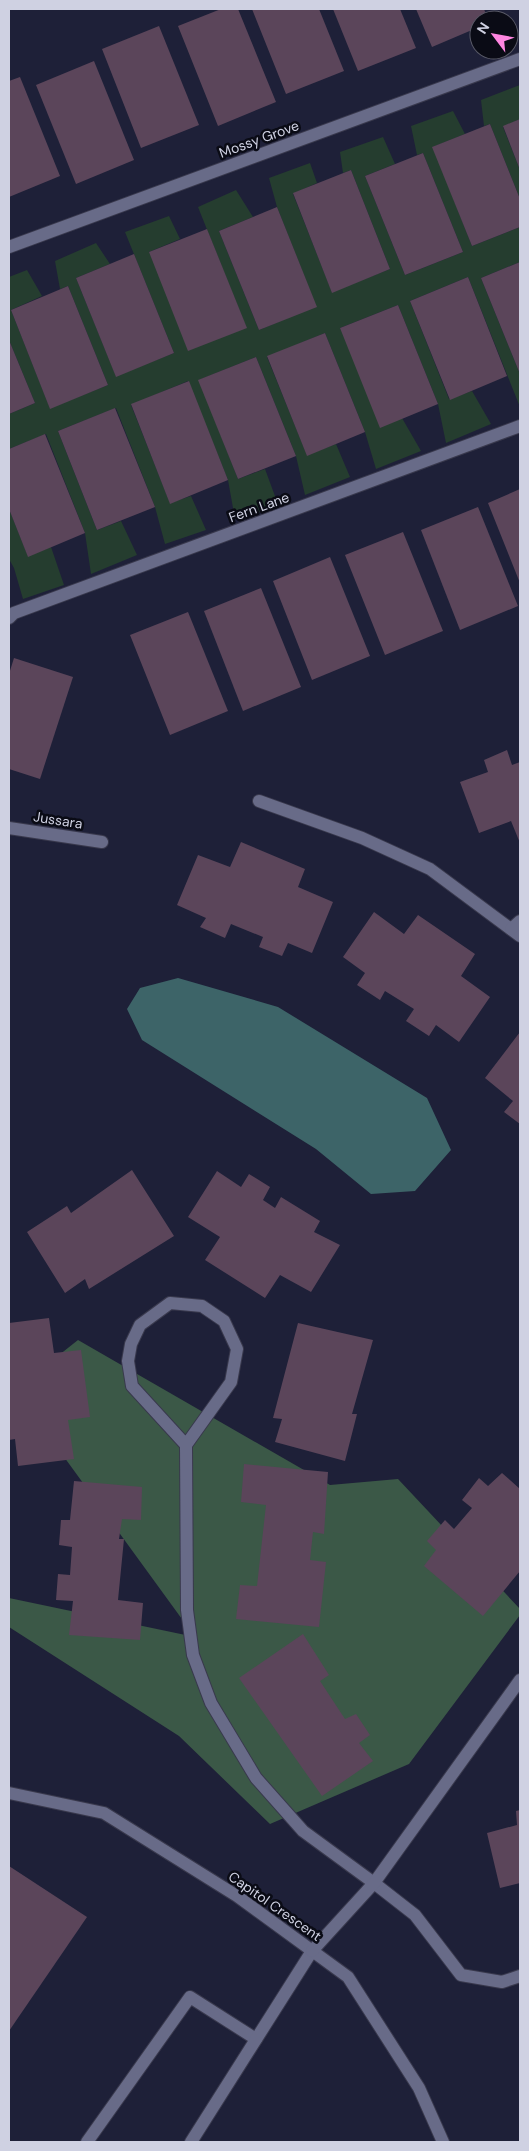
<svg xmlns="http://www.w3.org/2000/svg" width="529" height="2151" viewBox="0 0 529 2151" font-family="'DM Sans',sans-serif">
  <rect width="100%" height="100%" fill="#1e2038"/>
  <g fill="#253d2f">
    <polygon points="520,85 520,119 503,127 520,170 520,199 490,124 484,126 481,100"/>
    <polygon points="453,111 465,134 433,147 472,246 520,227 520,262 481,278 520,374 520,407 468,277 410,301 449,399 472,391 491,424 446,443 438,404 398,305 340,328 402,418 421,451 376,469 365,432 325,333 267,357 307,455 336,444 350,477 305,495 296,456 256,357 199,380 238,479 265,469 279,507 235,519 228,480 188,381 131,405 170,503 191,496 206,530 165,544 155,507 116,408 58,431 97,530 121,521 137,555 91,574 85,533 46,434 9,449 9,414 35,403 9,340 9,277 27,270 42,296 11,310 50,408 108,385 68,286 60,289 55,261 96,243 110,264 76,278 116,376 174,353 125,232 169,216 180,239 149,252 246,327 198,207 236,190 253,217 219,231 259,330 316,306 277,207 269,178 310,163 317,183 293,194 332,292 390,269 351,170 343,173 340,152 383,137 395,164 365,176 405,275 463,252 423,153 417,155 411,126"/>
    <polygon points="9,509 28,556 51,547 64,585 23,599 14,568 9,559"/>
  </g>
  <polygon fill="#3b5847" points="78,1340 330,1485 398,1479 520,1609 520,1615 409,1764 270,1824 179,1736 9,1627 9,1598 195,1637 27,1406 49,1363"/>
  <polygon fill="#3d6468" points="178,978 278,1007 427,1098 451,1150 415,1191 371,1194 316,1149 142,1040 127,1009 140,988"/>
  <g fill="#5b455a">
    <polygon points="221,9 238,9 276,102 218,126 178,26"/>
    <polygon points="252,9 319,9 344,71 286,94"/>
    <polygon points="333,9 400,9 416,48 358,71"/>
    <polygon points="416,9 484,9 488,20 479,20 479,27 432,47"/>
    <polygon points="159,26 199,125 141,148 102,49"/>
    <polygon points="94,61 134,160 76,184 36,85"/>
    <polygon points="20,77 60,176 9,197 9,81"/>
    <polygon points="520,119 520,170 503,126"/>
    <polygon points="490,124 520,199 520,227 472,246 432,147"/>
    <polygon points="423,153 463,252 405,275 365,176"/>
    <polygon points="351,170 390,269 332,293 293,193"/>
    <polygon points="277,207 317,307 259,330 219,231"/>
    <polygon points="207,229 247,328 188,351 149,252"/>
    <polygon points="134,254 174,353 116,377 76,278"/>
    <polygon points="520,262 520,374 481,278"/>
    <polygon points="468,277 507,376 450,400 410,301"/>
    <polygon points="68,286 108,385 50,409 11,310"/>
    <polygon points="398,305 438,404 380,428 340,328"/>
    <polygon points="325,333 365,432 307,456 267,356"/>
    <polygon points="9,340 35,403 9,414"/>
    <polygon points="256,357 296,456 238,479 198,380"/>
    <polygon points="189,381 228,480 170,504 131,404"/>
    <polygon points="115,408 155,507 97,530 58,431"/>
    <polygon points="45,434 85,533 28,557 9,509 9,449"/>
    <polygon points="520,489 520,583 488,503"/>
    <polygon points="478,507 518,606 460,630 421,530"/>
    <polygon points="403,532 443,631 385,655 345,555"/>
    <polygon points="330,557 370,656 312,680 273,581"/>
    <polygon points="261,588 301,687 243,711 204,611"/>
    <polygon points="188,612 228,711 170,735 130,635"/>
    <polygon points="14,658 73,677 40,779 9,769 9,674"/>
    <polygon points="507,750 512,765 520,762 520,843 511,821 479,833 460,782 488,772 484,760"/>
    <polygon points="241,842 305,869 298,887 333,902 312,953 288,943 282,956 259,947 263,937 231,924 225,938 200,927 206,918 177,905 198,855 230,867"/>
    <polygon points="374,912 404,934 418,915 475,954 461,976 490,997 459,1042 436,1025 429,1036 406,1021 414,1009 385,991 380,1000 357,985 365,973 343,957"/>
    <polygon points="520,1032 520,1124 504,1112 513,1101 485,1078"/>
    <polygon points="132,1170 174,1236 89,1289 85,1279 65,1293 27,1232 67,1206 71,1213"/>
    <polygon points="217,1171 241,1187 249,1174 270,1187 263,1200 275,1208 281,1197 320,1221 314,1232 340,1245 311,1292 280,1275 265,1298 205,1260 220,1237 188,1217"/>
    <polygon points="49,1318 54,1353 81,1350 90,1417 68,1420 74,1459 18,1466 15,1439 9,1440 9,1323"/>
    <polygon points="298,1323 373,1340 352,1414 357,1414 345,1461 275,1442 282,1419 273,1418"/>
    <polygon points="244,1464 328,1472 324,1534 313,1532 310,1560 326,1562 319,1627 236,1619 240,1585 257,1586 266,1505 241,1502"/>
    <polygon points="502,1473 520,1489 520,1571 483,1616 424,1566 436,1550 427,1541 445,1520 454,1529 472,1508 462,1500 479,1478 488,1486"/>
    <polygon points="74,1481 142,1487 141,1520 122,1519 119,1539 124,1539 118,1600 143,1603 140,1640 69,1635 73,1601 56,1600 58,1574 70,1575 72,1547 59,1545 61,1520 70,1520"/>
    <polygon points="303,1634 329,1675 320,1681 345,1719 356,1714 370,1735 359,1743 373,1761 322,1796 239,1678"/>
    <polygon points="520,1810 520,1883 500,1888 487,1833 517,1825 516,1811"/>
    <polygon points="9,1866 87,1917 9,2031"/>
  </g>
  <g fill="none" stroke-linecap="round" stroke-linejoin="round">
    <defs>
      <g id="lane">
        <polyline points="374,1883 415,1915 461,1975 502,1982 520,1976"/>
        <polyline points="87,2142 190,1997 256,2039"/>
        <polyline points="191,2142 312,1951"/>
      </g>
      <g id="street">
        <polyline points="9,247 520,59"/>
        <polyline points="9,618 14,613 520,426"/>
        <polyline points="259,801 362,838 430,869 520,936"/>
        <polyline points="9,828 102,842"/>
        <polyline points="511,929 520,921"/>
        <polyline points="186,1445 132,1386 128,1361 131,1344 140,1325 170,1303 202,1306 224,1321 237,1349 231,1382 186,1445 187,1610 193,1655 211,1703 256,1778 303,1831 374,1883"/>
        <polyline points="9,1793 104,1813 237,1896 348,1977 419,2088 443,2142"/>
        <polyline points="312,1951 374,1883 520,1680"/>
      </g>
    </defs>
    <use href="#lane" stroke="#39394d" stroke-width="14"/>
    <use href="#street" stroke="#39394d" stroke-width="14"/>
    <use href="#lane" stroke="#686b88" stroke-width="12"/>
    <use href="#street" stroke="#686b88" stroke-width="12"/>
  </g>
  <g text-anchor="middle" stroke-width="5" stroke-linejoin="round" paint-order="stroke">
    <g font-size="14" fill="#cfd1e2" stroke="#0a0b15">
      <text transform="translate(259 139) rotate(-20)" y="5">Mossy Grove</text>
      <text transform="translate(259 507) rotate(-20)" y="5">Fern Lane</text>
      <text transform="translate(58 820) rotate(9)" y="5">Jussara</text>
      <text transform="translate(275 1906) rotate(35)" y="5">Capitol Crescent</text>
    </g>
  </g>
  <rect width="529" height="2151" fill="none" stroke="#cfd1e2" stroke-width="20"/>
  <g transform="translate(494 35) rotate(302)"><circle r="24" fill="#0a0b15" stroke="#595a67"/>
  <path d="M0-4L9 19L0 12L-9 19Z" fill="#fe86e0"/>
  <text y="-8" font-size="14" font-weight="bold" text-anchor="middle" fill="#cfd1e2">N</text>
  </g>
</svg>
